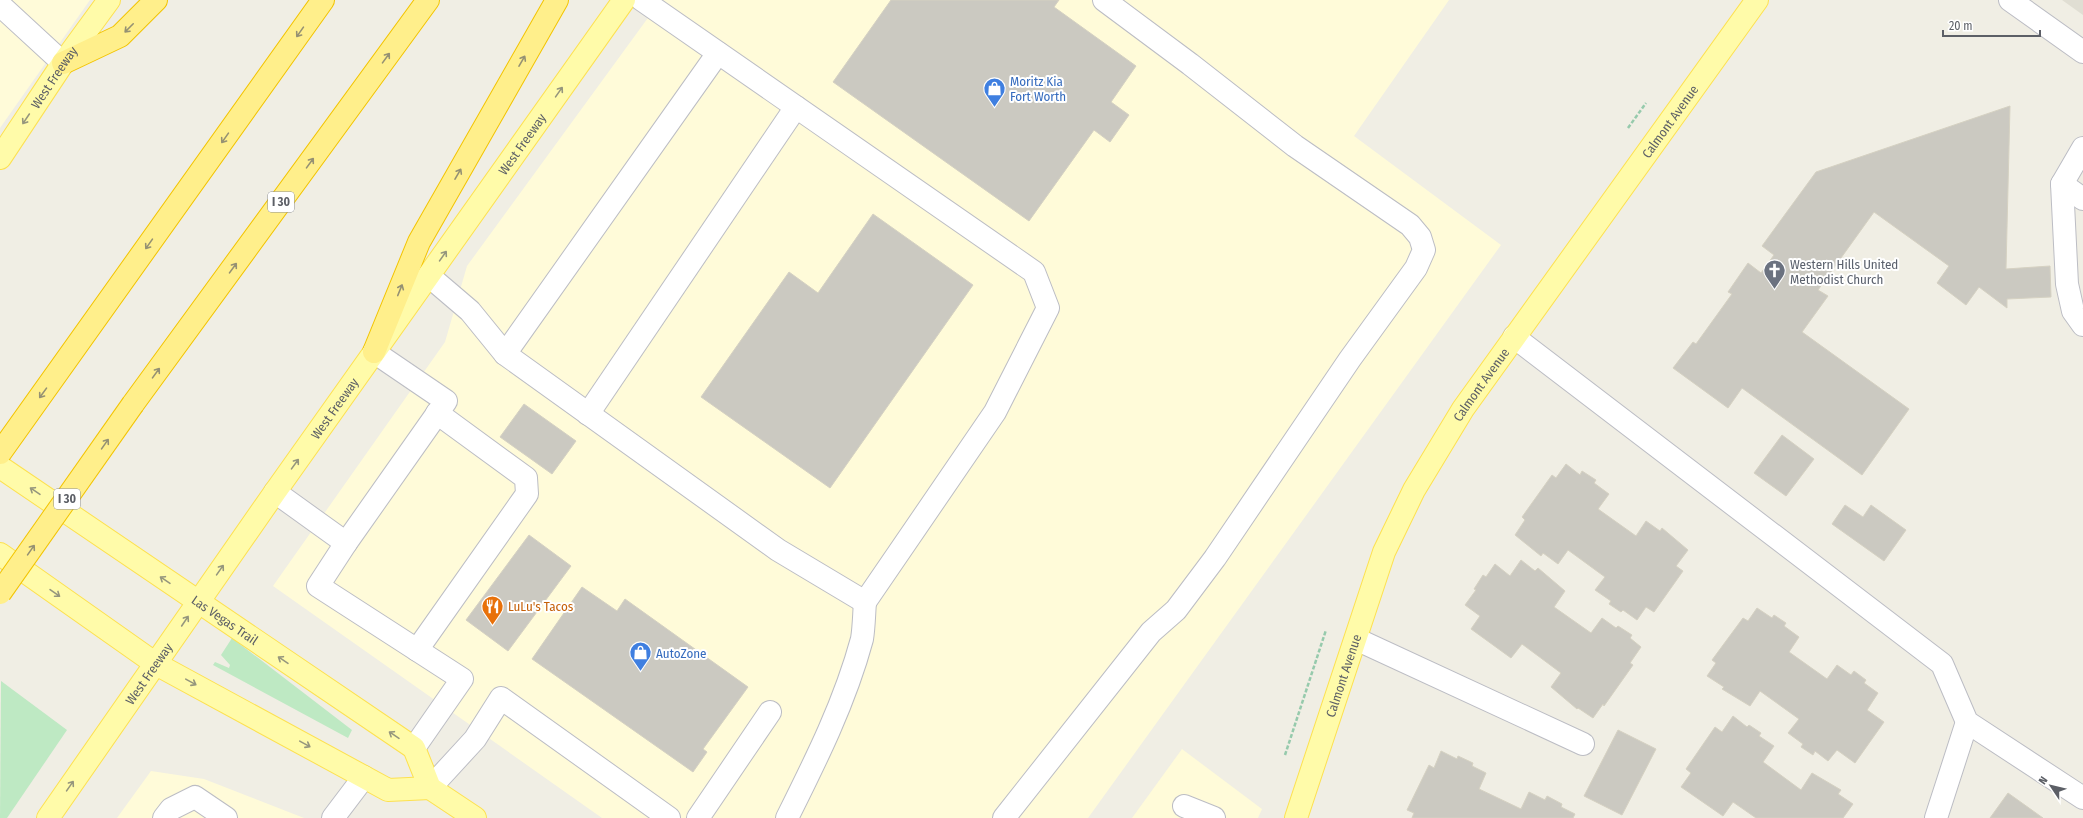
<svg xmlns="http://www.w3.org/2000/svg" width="2083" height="818" viewBox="0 0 2083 818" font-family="'Fira Sans Condensed',sans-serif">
  <rect width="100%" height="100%" fill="#f0eee4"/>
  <g fill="#fffbd9">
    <polygon points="0,0 90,0 0,128"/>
    <polygon points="661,0 1449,0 1354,136 1501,245 1088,818 602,818 273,586 445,342 467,266"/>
    <polygon points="1182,749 1262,809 1258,818 1132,818"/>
    <polygon points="151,771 204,779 304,818 117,818"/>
  </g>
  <polygon fill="#e0ded3" points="2062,0 2083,0 2083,15"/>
  <g fill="#bee9c3">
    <polygon points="232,638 352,730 348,738 213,665 215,662 229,668 230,665 221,655"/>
    <polygon points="1,681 67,730 7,818 0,818"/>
  </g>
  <g fill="#cbc9c1" stroke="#d5d1c2">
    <polygon points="891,0 1059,0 1054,7 1136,66 1111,102 1129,115 1110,142 1094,130 1029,221 833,82"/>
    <polygon points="2010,106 2006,269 2050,266 2051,297 2007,299 2007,308 1979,287 1966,305 1937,283 1949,266 1874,212 1818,290 1828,296 1802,332 1909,409 1862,475 1742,388 1728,408 1673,368 1693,342 1696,344 1732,294 1728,292 1748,263 1761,273 1774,255 1762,246 1816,172"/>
    <polygon points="873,214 973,285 830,488 701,397 789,272 818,293"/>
    <polygon points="524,404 576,441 552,474 500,437"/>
    <polygon points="1782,435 1814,459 1786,496 1754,473"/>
    <polygon points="1566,464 1580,475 1582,471 1596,480 1594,483 1609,494 1598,509 1636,536 1646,521 1660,531 1662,528 1688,550 1676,566 1683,571 1654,612 1646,607 1637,620 1623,610 1621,612 1609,604 1611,601 1595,590 1605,577 1568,550 1558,564 1543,553 1541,556 1515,535 1525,520 1522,517 1552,475 1556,478"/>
    <polygon points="1845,505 1863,517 1871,505 1906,530 1884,561 1832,524"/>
    <polygon points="529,535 571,566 508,651 466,620"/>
    <polygon points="1521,560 1535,571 1538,568 1565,591 1554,607 1591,633 1602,618 1616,628 1618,626 1632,635 1630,638 1641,647 1630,663 1633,665 1604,706 1603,704 1593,718 1578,708 1577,709 1551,687 1561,673 1522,644 1511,658 1471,629 1480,616 1465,605 1476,590 1474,589 1483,575 1486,577 1495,564 1510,576"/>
    <polygon points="582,587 617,611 625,599 748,687 703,749 707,752 693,772 532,659"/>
    <polygon points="1757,608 1772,618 1774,615 1786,623 1784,626 1799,637 1789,652 1827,679 1837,665 1851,675 1854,671 1866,680 1864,683 1878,693 1867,710 1884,722 1855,763 1837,750 1828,761 1815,751 1813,755 1801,747 1803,744 1788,733 1799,719 1760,691 1750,706 1722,689 1724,687 1707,676 1716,663 1712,660 1743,618 1748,621"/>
    <polygon points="1733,716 1747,727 1749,725 1761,733 1759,736 1774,746 1763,762 1801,790 1812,773 1841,790 1838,794 1853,804 1843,818 1756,818 1733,802 1723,816 1681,787 1691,773 1686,769 1715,727 1722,732"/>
    <polygon points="1618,730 1656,749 1622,815 1584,796"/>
    <polygon points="1441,751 1457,759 1458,756 1473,763 1472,766 1486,773 1479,789 1521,809 1529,792 1545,800 1547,796 1562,804 1561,807 1575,814 1573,818 1412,818 1414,813 1407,810 1429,765 1434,768"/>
    <polygon points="2008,793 2043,818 1990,818"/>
  </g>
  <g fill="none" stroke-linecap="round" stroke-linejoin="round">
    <defs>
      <g id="minor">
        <polyline points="2010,0 2083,52"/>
        <polyline points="0,5 63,63"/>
        <polyline points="2083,148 2062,184 2067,284 2073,311 2083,325"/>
        <polyline points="2062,184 2083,199"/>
        <polyline points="429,276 470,311 505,354 778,550 865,602 995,412 1048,308 1034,272 642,0"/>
        <polyline points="1514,337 1942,664 1967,722 2083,798"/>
        <polyline points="505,354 718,53"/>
        <polyline points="588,414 796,107"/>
        <polyline points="275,492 346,543 318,586 462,679 414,748"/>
        <polyline points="346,543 446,401 374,352"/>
        <polyline points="1356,639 1583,744"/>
        <polyline points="417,650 527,494 526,478 437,413"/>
        <polyline points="430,788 475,739 501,698 669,818"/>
        <polyline points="1184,806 1214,818"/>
        <polyline points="164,818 171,809 195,797 226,818"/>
        <polyline points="333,818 364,777"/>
        <polyline points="698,818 770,712"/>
        <path d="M787,818C816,760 845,702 862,639C864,627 864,614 865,602"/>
        <polyline points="1004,818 1151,632 1176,610 1215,558 1350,359 1416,268 1424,250 1420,237 1410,225 1295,146 1190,64 1104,0"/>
        <polyline points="1936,818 1967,722"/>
      </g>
      <g id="major">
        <path id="s1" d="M0,158L63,63L109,0"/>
        <path id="s2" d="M0,467L414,748L430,788L475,818"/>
        <polyline points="0,554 156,664 388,790 430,788"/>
        <path id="s3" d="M48,818L275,492L624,0"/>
        <path id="s4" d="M1296,818L1384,552L1414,490L1463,409L1757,0"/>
      </g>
      <g id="highway">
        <polyline points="63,63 120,36 156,0"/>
        <polyline points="374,352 419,242 557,0"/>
        <polyline points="133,404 428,0"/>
        <polyline points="0,453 323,0"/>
      </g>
    </defs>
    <use href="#minor" stroke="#bcbdc4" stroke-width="24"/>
    <use href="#major" stroke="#fde150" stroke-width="24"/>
    <use href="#highway" stroke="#f3c400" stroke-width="24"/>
    <g stroke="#96caac" stroke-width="2.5" stroke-dasharray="4 2" stroke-linecap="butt">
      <polyline points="1628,128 1646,103"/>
      <polyline points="1285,755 1326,630"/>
    </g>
    <use href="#minor" stroke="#fff" stroke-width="22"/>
    <use href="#major" stroke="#fffba9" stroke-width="22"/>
    <use href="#highway" stroke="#ffef8b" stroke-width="22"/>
    <defs>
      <polyline id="highway-bridge" points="0,593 133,404"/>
    </defs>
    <use href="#highway-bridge" stroke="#f3c400" stroke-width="24" stroke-linecap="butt"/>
    <use href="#highway-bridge" stroke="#ffef8b" stroke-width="22"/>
  </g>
  <defs><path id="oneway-shaft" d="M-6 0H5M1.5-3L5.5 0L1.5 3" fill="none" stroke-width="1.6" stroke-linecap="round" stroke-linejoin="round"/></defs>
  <g stroke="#959173">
    <use href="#oneway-shaft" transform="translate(129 28) rotate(135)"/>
    <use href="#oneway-shaft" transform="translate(300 32) rotate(125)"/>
    <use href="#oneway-shaft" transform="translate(386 58) rotate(-54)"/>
    <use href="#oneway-shaft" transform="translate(522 61) rotate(-60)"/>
    <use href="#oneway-shaft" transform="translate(225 138) rotate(125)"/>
    <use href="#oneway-shaft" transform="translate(310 163) rotate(-54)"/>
    <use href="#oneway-shaft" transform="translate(458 174) rotate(-60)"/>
    <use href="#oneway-shaft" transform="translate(149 244) rotate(125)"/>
    <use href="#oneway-shaft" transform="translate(233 268) rotate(-54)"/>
    <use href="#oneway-shaft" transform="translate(400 290) rotate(-68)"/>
    <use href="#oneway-shaft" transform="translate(156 373) rotate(-54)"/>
    <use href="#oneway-shaft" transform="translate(43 393) rotate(126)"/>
    <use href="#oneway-shaft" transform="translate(105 444) rotate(-55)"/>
    <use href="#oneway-shaft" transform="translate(31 550) rotate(-55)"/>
  </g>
  <g stroke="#95967d">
    <use href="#oneway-shaft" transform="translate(559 92) rotate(-55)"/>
    <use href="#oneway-shaft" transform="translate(26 119) rotate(124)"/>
    <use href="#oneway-shaft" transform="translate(443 256) rotate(-55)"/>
    <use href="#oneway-shaft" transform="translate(295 464) rotate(-54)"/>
    <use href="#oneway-shaft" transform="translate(35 491) rotate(-146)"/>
    <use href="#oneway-shaft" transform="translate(220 570) rotate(-55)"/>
    <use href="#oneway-shaft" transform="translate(165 580) rotate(-146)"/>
    <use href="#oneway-shaft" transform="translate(55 593) rotate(35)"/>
    <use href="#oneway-shaft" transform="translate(185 621) rotate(-56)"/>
    <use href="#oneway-shaft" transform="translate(283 660) rotate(-146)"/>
    <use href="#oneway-shaft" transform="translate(191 682) rotate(29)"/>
    <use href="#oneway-shaft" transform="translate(394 735) rotate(-146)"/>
    <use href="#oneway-shaft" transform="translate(305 744) rotate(29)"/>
    <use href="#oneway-shaft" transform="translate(70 786) rotate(-55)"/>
  </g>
  <defs>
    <symbol id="shop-pin" viewBox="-11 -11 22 30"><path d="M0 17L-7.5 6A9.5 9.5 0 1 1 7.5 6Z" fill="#3f7fe0" stroke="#fff"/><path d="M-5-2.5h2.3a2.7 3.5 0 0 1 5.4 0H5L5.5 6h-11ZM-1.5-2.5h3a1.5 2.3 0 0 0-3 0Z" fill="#fff"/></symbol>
    <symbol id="church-pin" viewBox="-11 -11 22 30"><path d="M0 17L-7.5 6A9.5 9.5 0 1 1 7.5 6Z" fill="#6b7280" stroke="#fff"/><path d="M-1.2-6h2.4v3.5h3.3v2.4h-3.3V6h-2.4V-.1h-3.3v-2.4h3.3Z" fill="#fff"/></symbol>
    <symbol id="restaurant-pin" viewBox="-11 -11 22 30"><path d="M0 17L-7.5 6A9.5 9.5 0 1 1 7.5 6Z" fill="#e8710a" stroke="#fff"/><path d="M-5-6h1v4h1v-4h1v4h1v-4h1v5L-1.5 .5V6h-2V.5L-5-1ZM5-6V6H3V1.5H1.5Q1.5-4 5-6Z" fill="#fff"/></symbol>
  </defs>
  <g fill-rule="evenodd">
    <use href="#shop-pin" x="982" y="76" width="25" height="34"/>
    <use href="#church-pin" x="1762" y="258" width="25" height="34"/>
    <use href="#restaurant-pin" x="480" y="594" width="25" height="34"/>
    <use href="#shop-pin" x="628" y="640" width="25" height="34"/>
  </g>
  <g text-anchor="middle" stroke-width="4" stroke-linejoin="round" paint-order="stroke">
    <g fill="#fff" stroke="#8d8f94" stroke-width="1">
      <rect x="268" y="192" width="26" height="20" rx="3"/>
      <rect x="54" y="489" width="26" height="20" rx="3"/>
    </g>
    <g font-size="12" font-weight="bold" fill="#5c5f66">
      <text x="281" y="206">I 30</text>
      <text x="67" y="503">I 30</text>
    </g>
    <g font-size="13" fill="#5c5f66" stroke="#fff">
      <text dy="5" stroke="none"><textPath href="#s1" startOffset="97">West Freeway</textPath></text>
      <text dy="5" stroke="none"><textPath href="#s4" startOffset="798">Calmont Avenue</textPath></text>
      <text dy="5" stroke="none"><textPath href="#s3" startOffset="824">West Freeway</textPath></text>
      <text dy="5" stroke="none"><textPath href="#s4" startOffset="474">Calmont Avenue</textPath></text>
      <text dy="5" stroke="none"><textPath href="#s3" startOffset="500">West Freeway</textPath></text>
      <text dy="5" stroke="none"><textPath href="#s2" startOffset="272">Las Vegas Trail</textPath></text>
      <text dy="5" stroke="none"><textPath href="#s3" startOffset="176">West Freeway</textPath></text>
      <text dy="5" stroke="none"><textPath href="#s4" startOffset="150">Calmont Avenue</textPath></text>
    </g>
    <g font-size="13" fill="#366cbe" stroke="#fff" text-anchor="start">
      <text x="1010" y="86">Moritz Kia<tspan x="1010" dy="15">Fort Worth</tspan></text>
      <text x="656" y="658">AutoZone</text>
    </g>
    <g font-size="13" fill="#5b616d" stroke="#fff" text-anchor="start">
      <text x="1790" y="269">Western Hills United<tspan x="1790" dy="15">Methodist Church</tspan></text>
    </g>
    <g font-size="13" fill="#c56008" stroke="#fff" text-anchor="start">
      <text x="508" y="611">LuLu's Tacos</text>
    </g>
  </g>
  <g transform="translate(2051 786) rotate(305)" stroke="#ffffff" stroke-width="3" paint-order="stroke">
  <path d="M0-3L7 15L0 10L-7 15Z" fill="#5c5f66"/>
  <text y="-6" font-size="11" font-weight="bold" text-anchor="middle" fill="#5c5f66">N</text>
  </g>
  <path d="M1943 30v6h97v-6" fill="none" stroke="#5c5f66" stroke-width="2"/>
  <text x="1949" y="30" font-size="12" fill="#5c5f66" stroke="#ffffff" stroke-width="3" paint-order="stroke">20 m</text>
</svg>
